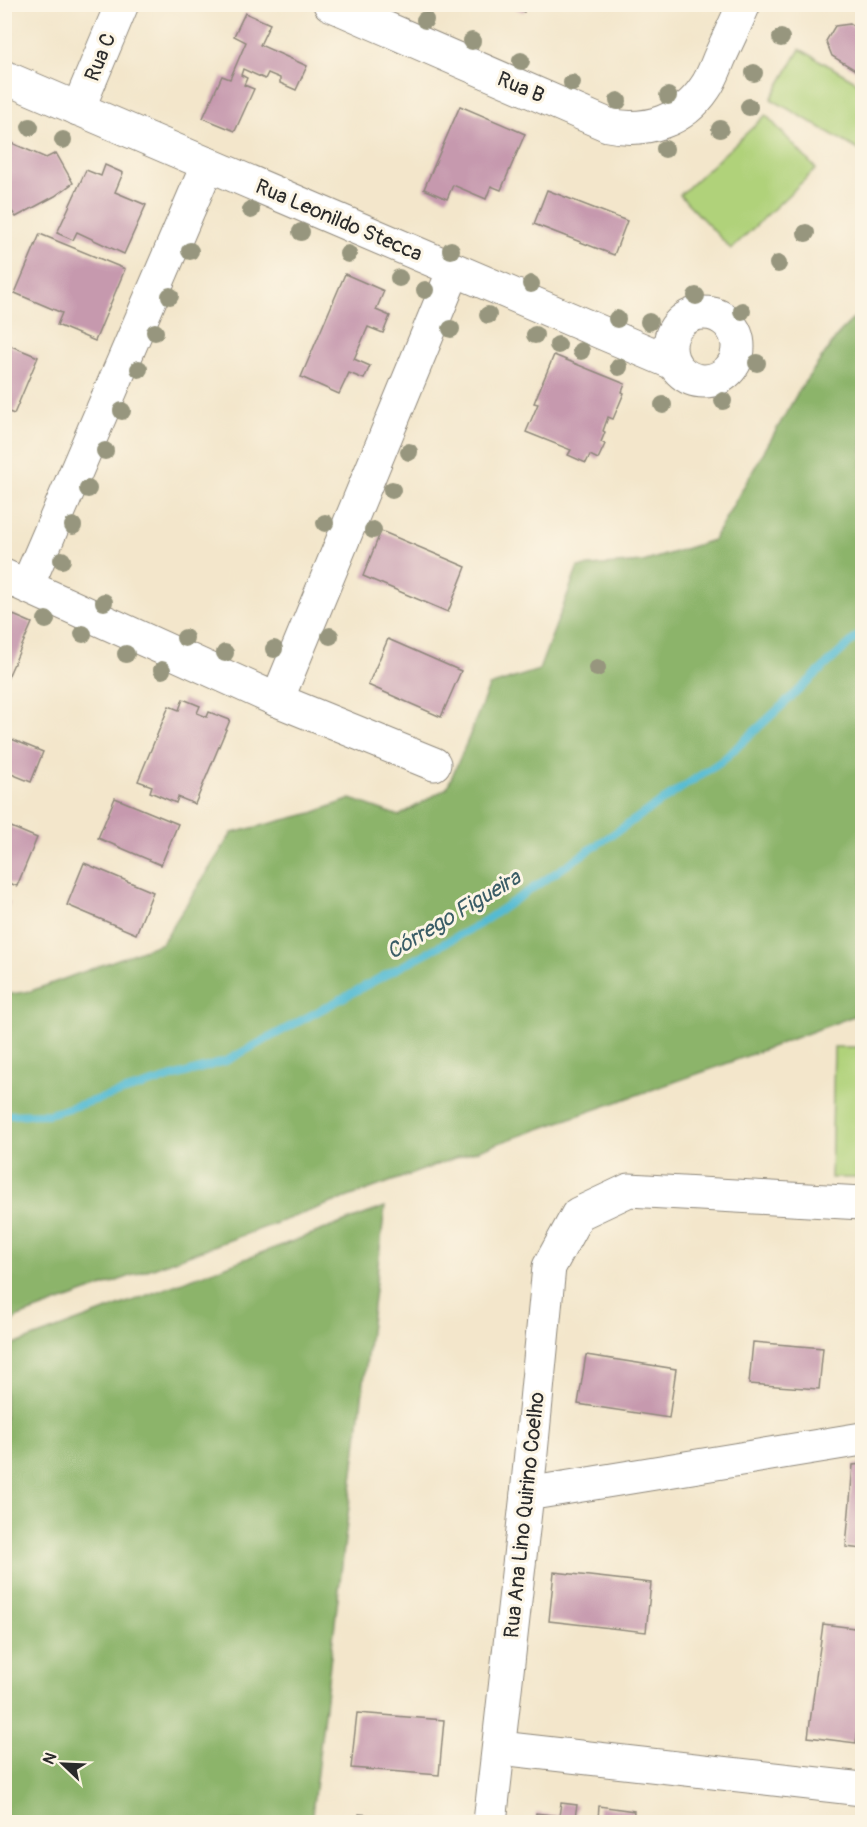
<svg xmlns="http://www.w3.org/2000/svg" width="867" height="1827" viewBox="0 0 867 1827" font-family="Pangolin,sans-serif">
  <rect width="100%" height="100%" fill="#fcf5e5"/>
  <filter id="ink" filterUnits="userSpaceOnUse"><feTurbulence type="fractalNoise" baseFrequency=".0167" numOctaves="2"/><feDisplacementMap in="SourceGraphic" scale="12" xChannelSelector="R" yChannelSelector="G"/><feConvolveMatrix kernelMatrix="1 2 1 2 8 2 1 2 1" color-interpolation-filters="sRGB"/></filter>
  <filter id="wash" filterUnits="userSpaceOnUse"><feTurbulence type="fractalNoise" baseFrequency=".008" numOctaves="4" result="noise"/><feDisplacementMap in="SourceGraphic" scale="24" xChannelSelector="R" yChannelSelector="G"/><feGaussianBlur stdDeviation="1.35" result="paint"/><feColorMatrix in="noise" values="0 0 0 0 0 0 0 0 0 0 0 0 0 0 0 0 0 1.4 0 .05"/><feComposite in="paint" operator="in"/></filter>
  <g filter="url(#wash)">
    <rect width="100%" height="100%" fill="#f3e6cb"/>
    <g fill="#b0d27a" stroke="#6e7e52" stroke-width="1.5">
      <polygon points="800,49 862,85 862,152 771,99"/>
      <polygon points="766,115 816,169 731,249 680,195"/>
      <polygon points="834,1047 862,1047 862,1178 831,1178"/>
    </g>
    <g fill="#8cb46a" stroke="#5c704a" stroke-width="1.5">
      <polygon points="862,310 862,1013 720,1066 450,1160 18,1317 5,1329 5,995 31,991 162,943 232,833 312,813 351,799 399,816 447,788 469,737 489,686 539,670 578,567 643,562 713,540 800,389 840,332"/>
      <polygon points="385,1207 311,1822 5,1822 5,1348"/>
    </g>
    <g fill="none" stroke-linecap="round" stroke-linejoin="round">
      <polyline stroke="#55bbd3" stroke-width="8" points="4,1115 49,1114 226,1061 478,925 723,760 862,632"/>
    </g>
    <g id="blocks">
      <g fill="#c699ae">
        <polygon points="505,4 527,4 524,12"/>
        <polygon points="245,13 270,24 260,45 307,66 296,90 280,83 280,78 268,73 265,79 243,69 241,75 247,78 244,85 254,89 235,131 203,118 222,76 230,79 246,42 234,36"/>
        <polygon points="850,24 862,32 862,74 832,56 826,41 835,26"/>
        <polygon points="460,106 525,134 501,190 491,186 486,199 453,185 447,199 424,189"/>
        <polygon points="5,131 8,132 5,140 46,158 56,153 73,183 55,196 16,217 11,210 4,214"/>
        <polygon points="105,165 123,173 115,192 146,205 124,254 77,232 73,240 57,233 86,170 101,176"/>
        <polygon points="547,190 627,221 614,255 534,224"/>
        <polygon points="40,234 125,269 95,341 57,325 62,313 15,293"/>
        <polygon points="345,274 384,291 376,310 390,316 383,333 368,327 354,359 370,366 364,379 349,373 339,394 301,377"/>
        <polygon points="4,343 38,357 14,414 4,410"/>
        <polygon points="554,355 625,384 622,392 624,393 613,419 608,417 603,431 605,432 601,442 605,444 598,459 590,455 586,463 568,455 571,450 526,432 538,404 534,403"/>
        <polygon points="381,531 466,567 448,612 363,576"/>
        <polygon points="4,611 32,623 4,686"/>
        <polygon points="388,639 461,671 441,717 368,685"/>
        <polygon points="183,699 200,706 197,713 207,717 209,712 230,720 195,804 178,797 176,803 150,792 152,786 138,781 169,706 179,710"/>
        <polygon points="4,736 43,752 31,782 4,771"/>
        <polygon points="115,798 178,824 161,865 98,838"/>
        <polygon points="4,824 37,838 17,886 4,881"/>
        <polygon points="84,863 153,892 136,934 67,905"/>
        <polygon points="4,900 10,902 4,914"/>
        <polygon points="753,1342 823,1348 819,1389 749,1384"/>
        <polygon points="586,1355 676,1369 669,1418 578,1404"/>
        <polygon points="862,1464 862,1549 846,1547 853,1465"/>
        <polygon points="554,1572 651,1583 646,1632 549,1621"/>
        <polygon points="823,1624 862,1629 862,1697 856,1743 808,1737"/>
        <polygon points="357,1713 444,1720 439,1775 351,1768"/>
        <polygon points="561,1803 577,1805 575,1817 598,1819 599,1806 634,1811 633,1822 535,1822 536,1813 559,1816"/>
        <polygon points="359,1814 431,1820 431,1822 359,1822"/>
      </g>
    </g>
  </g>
  <g filter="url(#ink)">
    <use href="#blocks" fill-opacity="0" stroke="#8f887b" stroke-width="1.5"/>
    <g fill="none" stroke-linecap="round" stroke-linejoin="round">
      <defs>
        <g id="minor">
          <path d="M330,4L608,125C646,133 683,121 705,88C711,80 715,69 719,59C727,41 736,23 744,4"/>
          <polyline points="4,77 673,363"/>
          <polyline points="78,109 122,4"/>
          <circle cx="704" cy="347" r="34"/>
          <polyline points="4,576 277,700 434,764"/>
          <polyline points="27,586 208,164"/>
          <polyline points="277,700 454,270"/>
          <polyline points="527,1494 862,1439"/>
          <polyline points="500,1748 862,1789"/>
          <polyline points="490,1822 527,1494 549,1267 578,1214 629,1190 862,1203"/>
        </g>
      </defs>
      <use href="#minor" stroke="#8f887b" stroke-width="35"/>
      <use href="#minor" stroke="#fff" stroke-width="33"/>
    </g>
    <g fill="#97967e">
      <circle cx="425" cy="20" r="9"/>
      <circle cx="781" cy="38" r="9"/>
      <circle cx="472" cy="41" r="9"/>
      <circle cx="521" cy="61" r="9"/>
      <circle cx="754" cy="73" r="9"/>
      <circle cx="572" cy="83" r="9"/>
      <circle cx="668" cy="96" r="9"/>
      <circle cx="618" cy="101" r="9"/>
      <circle cx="749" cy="107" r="9"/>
      <circle cx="30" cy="127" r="9"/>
      <circle cx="720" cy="129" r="9"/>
      <circle cx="63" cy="140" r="9"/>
      <circle cx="665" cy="149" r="9"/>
      <circle cx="251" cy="210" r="9"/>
      <circle cx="301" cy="232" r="9"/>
      <circle cx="806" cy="233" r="9"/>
      <circle cx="451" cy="250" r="9"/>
      <circle cx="190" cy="251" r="9"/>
      <circle cx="348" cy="254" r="9"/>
      <circle cx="778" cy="264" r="9"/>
      <circle cx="399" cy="278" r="9"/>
      <circle cx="531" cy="284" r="9"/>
      <circle cx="425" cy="290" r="9"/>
      <circle cx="170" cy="296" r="9"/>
      <circle cx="696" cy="296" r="9"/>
      <circle cx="742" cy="311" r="9"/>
      <circle cx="488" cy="315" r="9"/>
      <circle cx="617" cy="319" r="9"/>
      <circle cx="649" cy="322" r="9"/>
      <circle cx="451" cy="329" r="9"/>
      <circle cx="155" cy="332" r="9"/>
      <circle cx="535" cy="335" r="9"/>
      <circle cx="558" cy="345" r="9"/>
      <circle cx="581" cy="351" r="9"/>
      <circle cx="757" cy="363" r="9"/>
      <circle cx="619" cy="367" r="9"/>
      <circle cx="139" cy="369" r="9"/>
      <circle cx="723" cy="401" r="9"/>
      <circle cx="663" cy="405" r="9"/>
      <circle cx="122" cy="411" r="9"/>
      <circle cx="105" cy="451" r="9"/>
      <circle cx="409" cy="452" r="9"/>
      <circle cx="88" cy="489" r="9"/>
      <circle cx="392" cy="490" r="9"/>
      <circle cx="325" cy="523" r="9"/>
      <circle cx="73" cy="526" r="9"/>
      <circle cx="373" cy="530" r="9"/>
      <circle cx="62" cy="560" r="9"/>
      <circle cx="104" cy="602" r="9"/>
      <circle cx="46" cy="620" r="9"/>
      <circle cx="83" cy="634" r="9"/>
      <circle cx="330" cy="636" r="9"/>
      <circle cx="185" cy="638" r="9"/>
      <circle cx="274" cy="649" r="9"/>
      <circle cx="225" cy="653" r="9"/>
      <circle cx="126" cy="654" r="9"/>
      <circle cx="597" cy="668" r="9"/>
      <circle cx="162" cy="670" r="9"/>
    </g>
  </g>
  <g text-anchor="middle" stroke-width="6" stroke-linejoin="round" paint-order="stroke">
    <g font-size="21" fill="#2b2b2b" stroke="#fcf5e5">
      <text transform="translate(100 57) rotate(-68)" y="7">Rua C</text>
      <text transform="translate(521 87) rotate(23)" y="7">Rua B</text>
      <text transform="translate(339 220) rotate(23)" y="7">Rua Leonildo Stecca</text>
      <text transform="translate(524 1515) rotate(-84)" y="7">Rua Ana Lino Quirino Coelho</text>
    </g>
    <g font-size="22" font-style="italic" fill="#3a5d66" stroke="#fcf5e5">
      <text transform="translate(453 914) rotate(-31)" y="8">Córrego Figueira</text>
    </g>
  </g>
  <rect width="867" height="1827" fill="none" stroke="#fcf5e5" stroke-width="24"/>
  <g transform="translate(63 1764) rotate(293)" stroke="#fcf5e5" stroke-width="4.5" paint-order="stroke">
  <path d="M0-4.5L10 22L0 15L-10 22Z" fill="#2b2b2b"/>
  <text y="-9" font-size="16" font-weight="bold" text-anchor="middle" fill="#2b2b2b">N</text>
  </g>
</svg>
